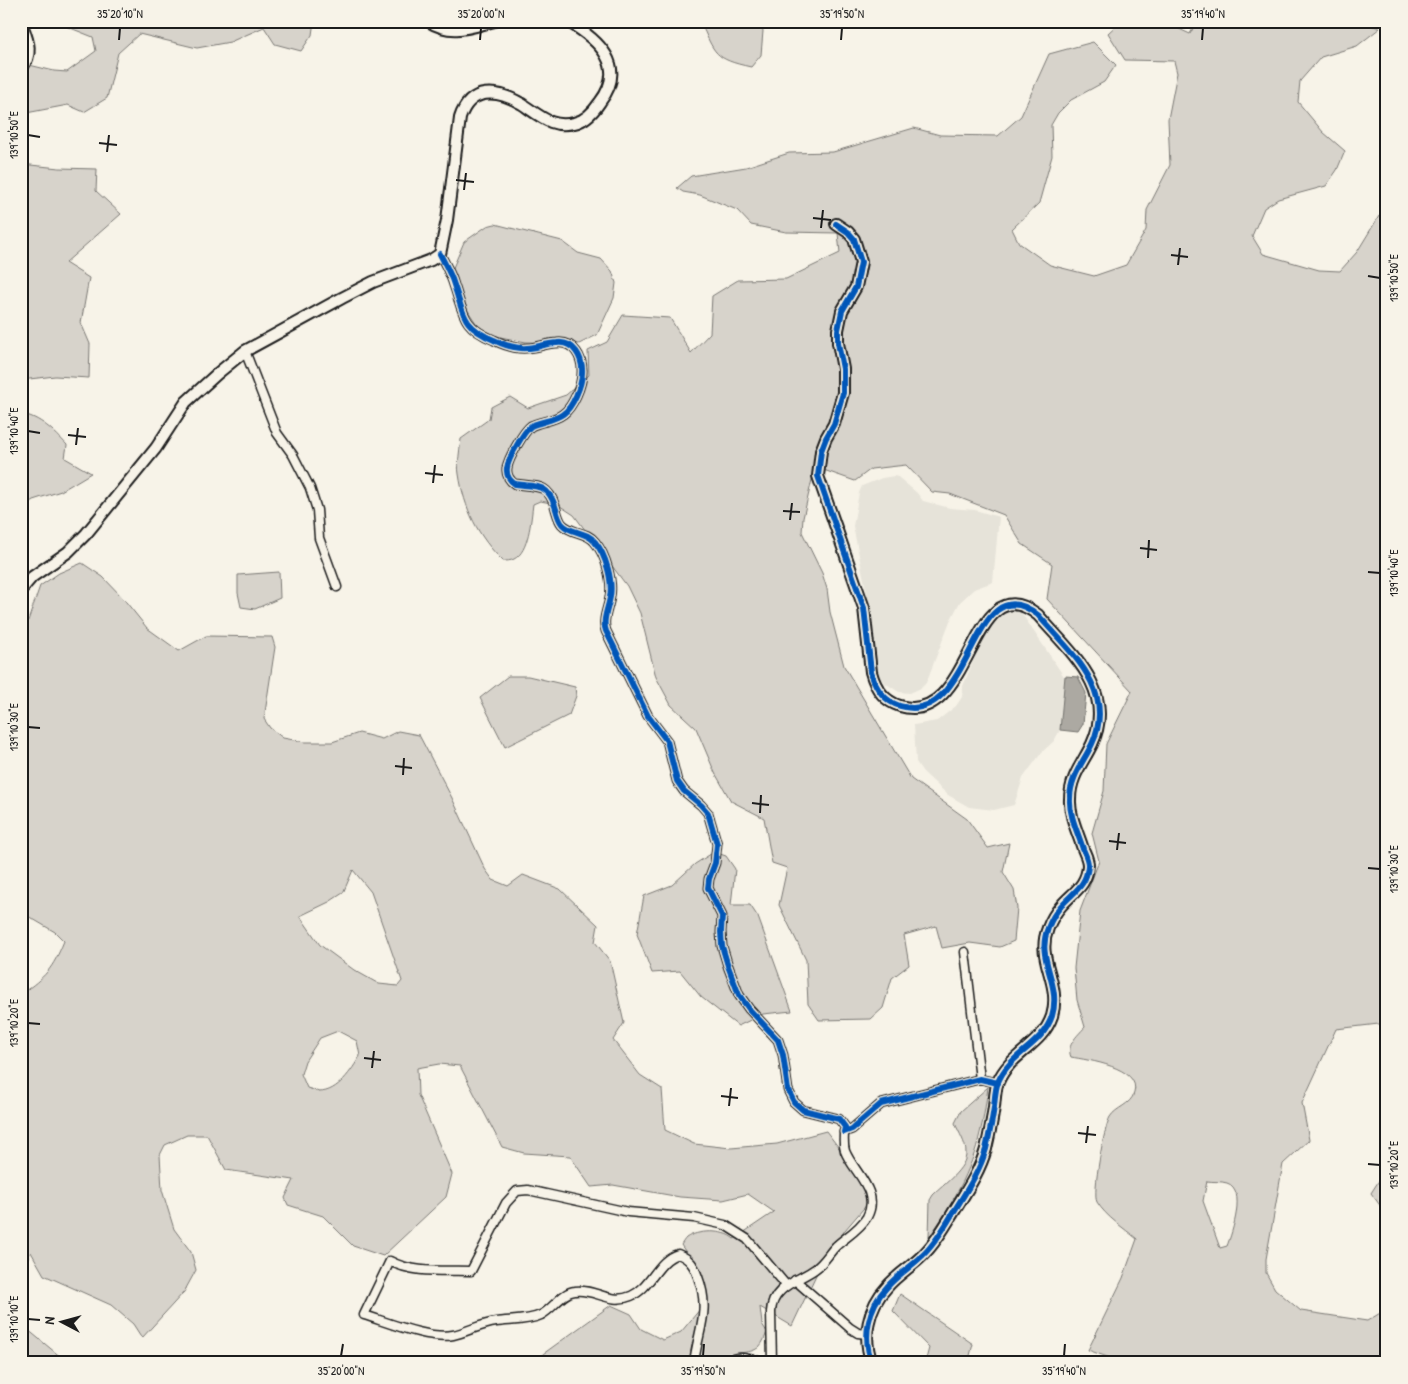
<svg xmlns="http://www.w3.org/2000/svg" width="1408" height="1384" viewBox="0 0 1408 1384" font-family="'Patrick Hand',sans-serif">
  <rect width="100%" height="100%" fill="#f7f3e8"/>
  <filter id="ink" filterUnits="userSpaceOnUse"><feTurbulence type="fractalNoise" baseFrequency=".02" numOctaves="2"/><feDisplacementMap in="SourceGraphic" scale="10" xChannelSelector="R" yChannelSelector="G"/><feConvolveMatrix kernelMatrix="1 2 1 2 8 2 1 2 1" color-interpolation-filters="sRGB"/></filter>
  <g filter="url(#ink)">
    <g fill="#e6e3d9">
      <polygon points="894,476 898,477 917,493 923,501 950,508 975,510 999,517 993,582 974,589 960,602 950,621 926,683 921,688 910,693 899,692 885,683 875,673 869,642 869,604 853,526 859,493 862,486 882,478"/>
      <polygon points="1017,611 1022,614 1065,678 1060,730 1054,741 1042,752 1023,778 1014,805 994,810 969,807 948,795 923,772 916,762 914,725 937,721 956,706 962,697 963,686 991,618 1007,612"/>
    </g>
    <g fill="#d7d3cb" stroke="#7a7874" fill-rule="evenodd">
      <polygon points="53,21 314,21 312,35 301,51 275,44 264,27 230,42 197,48 139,34 118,53 107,98 84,112 68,105 21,114 21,63 54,71 67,72 96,51 93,37"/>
      <path d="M700,21H761L763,31L761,55L751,67C714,59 715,54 700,21Z"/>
      <path d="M1121,21H1162L1190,34L1197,21H1355L1380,28L1357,46L1321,57L1300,81L1298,102L1323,132L1345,151L1337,170L1326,186L1278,199L1264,208L1252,236L1263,254L1319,270L1340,271L1357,252L1379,216L1387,217V1023L1336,1029L1302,1103L1309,1140L1283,1164L1266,1259V1273L1275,1289L1301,1311L1367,1321L1387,1309V1363H1124L1088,1350L1123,1278L1137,1239C1124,1228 1106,1217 1097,1202C1092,1193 1104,1127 1110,1117C1116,1107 1131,1105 1134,1093C1142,1067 1087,1060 1071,1057C1066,1045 1077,1036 1085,1027L1077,1000L1074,968L1080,911L1099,861L1092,833L1104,791L1106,744L1132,691L1047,599L1052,564L1022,544L1004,515L950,494L932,492L906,465L871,469L855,481L815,467L803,518L802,532L822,573L827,589L830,612L844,666L911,779L967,819L988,848L1009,843L1003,872L1014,890L1017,908L1014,941L1000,947L970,943L942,948L936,926L904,935L909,965L892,978L883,1008L871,1019L819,1020L808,1004L806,960L779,905L787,868L772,863L764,818L731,801L715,773L696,728L671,705L656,677L640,613L627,586L574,515L557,504L540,501L533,504C531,519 529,552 514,559C511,561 506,561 503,561C478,537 464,508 459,474C457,463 460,450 461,439L489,419L491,407L510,397L528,408L566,395L589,375L588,351L607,342L623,315L670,318L691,353L710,333L712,296L738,280L786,279L840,253L838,233L786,232L751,225L737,210L700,195L683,192L677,188L691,176L746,167L789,153L833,152L914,128L940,135L998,136L1021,116L1049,54L1093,42L1116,65L1104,82L1071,100L1058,113L1051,125L1052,156L1039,203L1012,229L1019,243L1050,265L1094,276L1126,265L1146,230L1147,210L1170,165L1168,119L1177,73L1174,61L1125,60L1108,33ZM1207,1181C1213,1182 1221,1181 1227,1183C1247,1189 1232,1233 1227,1246L1220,1248L1203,1201Z"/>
      <polygon points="21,164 59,168 97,169 96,191 121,214 65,263 89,278 81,323 90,344 89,378 55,376 21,380"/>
      <polygon points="495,224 562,241 578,253 601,259 612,271 616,283 614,298 597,335 579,344 526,342 495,336 478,326 468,311 452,270 464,242 487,226"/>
      <path d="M21,414C39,416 55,432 67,445L65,458L91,473L61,491L33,500L21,508Z"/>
      <path d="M82,563L103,577L122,597L147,628L179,651L206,636L272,637L275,647L264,719L270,728L283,738L305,742H332L359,733L382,739L398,731L419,735L452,798L485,869L493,880L508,886L523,875L560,889L598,925L595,942L610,961L624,1023L613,1040L640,1075L662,1089L665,1130L694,1144L731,1148L777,1144L826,1131L875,1195L845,1230L816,1275L792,1326L760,1307L762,1324L767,1332C765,1337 763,1343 759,1347C749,1356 734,1348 723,1363H526L536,1359L611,1305L631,1314L641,1329L663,1340L681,1332L701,1308L702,1276L681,1245C683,1242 684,1240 686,1238C697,1230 724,1229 734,1239L774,1212L748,1194L723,1200L680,1197L613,1185L591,1187L570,1156L524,1153L502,1147L460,1066L439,1064L417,1068L418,1095L452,1174L446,1197L383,1256L353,1246L323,1216L288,1205L285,1198L294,1180L226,1170L207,1135H187L165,1145L160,1155L162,1190L174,1229L191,1252L196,1270L184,1292L142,1338L133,1324L111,1305L44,1275L31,1252L21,1271V994C46,976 52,970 64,941L55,932L26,915L21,916V641L40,586L59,573ZM353,870L371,892L402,981L398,986L379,984L354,970L320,945L300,916L329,902L343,893ZM338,1031L357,1041L360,1056C352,1070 338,1092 319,1092C316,1091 311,1089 307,1088L301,1074L305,1061L320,1038Z"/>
      <polygon points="279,572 280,598 255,609 241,607 238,593 238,575"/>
      <polygon points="508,676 528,676 575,687 576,696 569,715 505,747 480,698"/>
      <polygon points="714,852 726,856 735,869 731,905 750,905 758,917 792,1011 763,1014 738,1026 701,997 680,971 652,973 637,934 644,896 672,885 695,864"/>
      <path d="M988,1087C986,1102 984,1118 980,1133C972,1170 951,1207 929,1237L930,1200L933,1195C943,1185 967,1168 966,1153C966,1143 959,1133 955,1123L961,1111Z"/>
      <polygon points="1387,1168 1387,1215 1371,1193"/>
      <polygon points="900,1294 973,1344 968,1363 925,1363 929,1348 893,1311"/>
      <polygon points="21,1324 68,1363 21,1363"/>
    </g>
    <polygon fill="#aca9a2" stroke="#72716c" points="1065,676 1078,677 1086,693 1083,724 1078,732 1060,730"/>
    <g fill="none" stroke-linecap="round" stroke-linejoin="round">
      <defs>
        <g id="street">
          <path d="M440,254C445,264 451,274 454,285C464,314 462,327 494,340C504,345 515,349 527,348C537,348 547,343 557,343C574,341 583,358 582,373C582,385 573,407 563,414C554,421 541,421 531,426C524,431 508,459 507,468C506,475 510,481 515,484C535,487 547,482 555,506C557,512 558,519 562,524C571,534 587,531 595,542C606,555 613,581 610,597C608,609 602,620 606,631L648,716L667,741L677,781L684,791L701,805L708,813L717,844L715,863L709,879L708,888L722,916L721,932L722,946L728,966L739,995L749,1009L778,1040L783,1055L788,1090L794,1102L803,1110L839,1119L845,1127L844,1132L852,1129L881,1104L980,1079L998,1083"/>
          <polyline points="245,351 277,433 293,455 310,488 317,510 319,538 337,587"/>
          <polyline points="965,952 980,1079"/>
          <polyline points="795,1280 850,1328 858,1333 867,1334"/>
          <path d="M694,1363C698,1330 711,1311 698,1277C694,1265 690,1259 678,1254C657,1260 651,1288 631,1296C610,1305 594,1288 575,1291C562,1292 553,1309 541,1315C528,1321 510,1320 496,1322C481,1324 467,1332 453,1335C430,1340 387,1322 364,1315L390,1261C413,1274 445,1270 471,1271L506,1203L517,1191L528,1190L628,1212L694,1218L725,1225L747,1239L786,1285"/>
          <path d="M727,1363C736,1353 754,1360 765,1363"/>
          <path d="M772,1363L771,1312C772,1287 798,1281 815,1269C824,1263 829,1253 836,1246C846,1237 860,1229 867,1217C881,1191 853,1172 845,1151C843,1144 844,1139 844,1132"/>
          <polyline points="858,1363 871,1360"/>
        </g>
        <g id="secondary">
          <path d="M428,21C452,36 471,27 495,21"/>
          <path d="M21,22C27,38 35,54 21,68"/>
          <path d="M836,224L848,232L854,239L861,262L856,287L842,311L838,330V343L843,369V393L834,424L826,438L821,451L818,476L864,608L871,672C875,687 884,701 900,706C974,728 970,561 1038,615C1070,652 1117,690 1092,744C1083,763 1070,777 1070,799C1069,815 1078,833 1083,849C1085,854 1088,859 1088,865C1087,886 1073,892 1061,906C1055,913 1051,920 1048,928C1035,960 1062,982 1052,1016C1042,1046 1010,1053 998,1082C995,1089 995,1099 994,1107C992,1121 989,1136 986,1149C979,1174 963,1196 950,1218C942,1231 934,1245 922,1256C911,1267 897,1275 887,1287C868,1307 862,1337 872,1363"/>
          <path d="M21,590L32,577L68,552L86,534L156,448L186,402L218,373L245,351L342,298L373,282L431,260L440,254L447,220L460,118C470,87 497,89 522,104C531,110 541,118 551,122C559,125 566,125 574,123C585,121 594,111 600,102C628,66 599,40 567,21"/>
        </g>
      </defs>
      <use href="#street" stroke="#1c1c1c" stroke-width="11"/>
      <use href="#secondary" stroke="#1c1c1c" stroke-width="14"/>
      <use href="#street" stroke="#f7f3e8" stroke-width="8"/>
      <use href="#secondary" stroke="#f7f3e8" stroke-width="10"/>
      <defs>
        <g id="cycleway">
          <path d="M836,224L848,232L854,239L861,262L856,287L842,311L838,330V343L843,369V393L834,424L826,438L821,451L818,476L864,608L871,672C875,687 884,701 900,706C974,728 970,561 1038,615C1070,652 1117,690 1092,744C1083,763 1070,777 1070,799C1069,815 1078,833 1083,849C1085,854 1088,859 1088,865C1087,886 1073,892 1061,906C1055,913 1051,920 1048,928C1035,960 1062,982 1052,1016C1042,1046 1010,1053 998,1082C995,1089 995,1099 994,1107C992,1121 989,1136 986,1149C979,1174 963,1196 950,1218C942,1231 934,1245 922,1256C911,1267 897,1275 887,1287C868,1307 862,1337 872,1363"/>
          <path d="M440,254C445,264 451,274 454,285C464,314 462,327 494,340C504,345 515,349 527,348C537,348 547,343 557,343C574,341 583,358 582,373C582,385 573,407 563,414C554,421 541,421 531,426C524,431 508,459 507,468C506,475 510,481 515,484C535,487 547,482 555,506C557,512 558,519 562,524C571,534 587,531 595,542C606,555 613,581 610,597C608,609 602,620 606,631L648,716L667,741L677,781L684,791L701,805L708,813L717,844L715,863L709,879L708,888L722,916L721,932L722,946L728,966L739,995L749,1009L778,1040L783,1055L788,1090L794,1102L803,1110L839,1119L845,1127L844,1132L852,1129L881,1104L980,1079L998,1083"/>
        </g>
      </defs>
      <use href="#cycleway" stroke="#f7f3e8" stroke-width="9"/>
      <use href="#cycleway" stroke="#0057b8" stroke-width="6"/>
    </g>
  </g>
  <path fill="none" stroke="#1c1c1c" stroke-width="2" d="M119,40L120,28M480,40L481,28M841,40L842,28M1202,40L1203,28M28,135L40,137M99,143L117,145M107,152L109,135M456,180L474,182M464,190L466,173M813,218L831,220M821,228L823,210M1171,255L1188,257M1178,265L1180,248M1368,276L1380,278M28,431L40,433M68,435L86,437M76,445L78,428M425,473L443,475M433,483L435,465M783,511L800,512M790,520L792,503M1140,548L1157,550M1148,558L1149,540M1368,572L1380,573M28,727L40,728M395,766L412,768M403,775L404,758M752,803L769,805M760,813L761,795M1109,841L1126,843M1117,850L1119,833M1368,868L1380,869M28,1023L40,1024M364,1058L381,1060M372,1068L374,1051M721,1096L738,1098M729,1106L731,1088M1078,1133L1096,1135M1086,1143L1088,1126M1368,1164L1380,1165M28,1319L40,1320M341,1356L343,1344M703,1356L704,1344M1064,1356L1065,1344"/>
  <rect width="1408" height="1384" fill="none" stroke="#f7f3e8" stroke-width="55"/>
  <g transform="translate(62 1322) rotate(276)" stroke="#f7f3e8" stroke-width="4" paint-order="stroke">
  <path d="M0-4L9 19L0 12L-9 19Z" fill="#1c1c1c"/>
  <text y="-8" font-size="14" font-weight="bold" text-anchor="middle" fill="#1c1c1c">N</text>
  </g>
  <rect x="28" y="28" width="1352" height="1328" fill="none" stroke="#1c1c1c" stroke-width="2"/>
  <g font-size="12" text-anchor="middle" fill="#1c1c1c">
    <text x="120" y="18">35°20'10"N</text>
    <text x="481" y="18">35°20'00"N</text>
    <text x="842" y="18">35°19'50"N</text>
    <text x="1203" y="18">35°19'40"N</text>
    <text transform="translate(14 135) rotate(-90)" y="4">139°10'50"E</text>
    <text transform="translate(1394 278) rotate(-90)" y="4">139°10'50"E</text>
    <text transform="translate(14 431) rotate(-90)" y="4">139°10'40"E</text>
    <text transform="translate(1394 573) rotate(-90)" y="4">139°10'40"E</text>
    <text transform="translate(14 727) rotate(-90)" y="4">139°10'30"E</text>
    <text transform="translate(1394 869) rotate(-90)" y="4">139°10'30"E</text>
    <text transform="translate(14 1023) rotate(-90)" y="4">139°10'20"E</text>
    <text transform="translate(1394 1165) rotate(-90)" y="4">139°10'20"E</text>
    <text transform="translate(14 1319) rotate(-90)" y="4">139°10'10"E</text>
    <text x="341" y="1375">35°20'00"N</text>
    <text x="703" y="1375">35°19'50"N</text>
    <text x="1064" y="1375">35°19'40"N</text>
  </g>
</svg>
